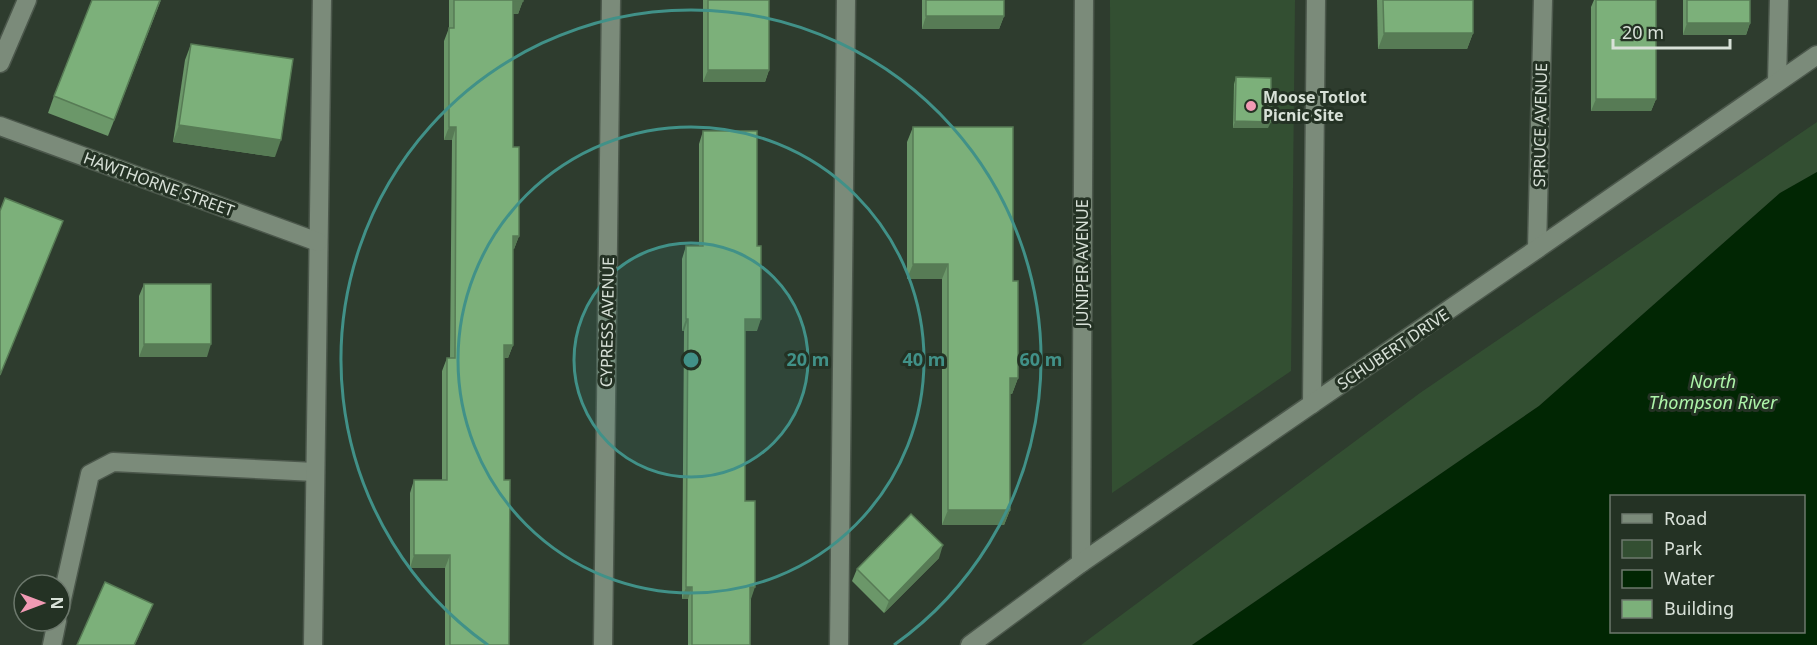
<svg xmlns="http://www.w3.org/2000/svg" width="1817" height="645" viewBox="0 0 1817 645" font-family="'Noto Sans',sans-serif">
  <rect width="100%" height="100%" fill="#2e3c2e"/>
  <g fill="#334f32">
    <polygon points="1110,0 1295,0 1291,371 1112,493"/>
    <polygon points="1817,122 1817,172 1780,193 1539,406 1192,645 1081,645 1420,393"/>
  </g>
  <path fill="#012603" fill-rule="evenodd" d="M1817,172V645H1192L1539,406L1780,193ZM1612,496H1804V632H1612Z"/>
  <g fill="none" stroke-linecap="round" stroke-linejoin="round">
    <defs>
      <g id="service">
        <polyline points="1777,82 1779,0"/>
        <polyline points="1312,404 1316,0"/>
        <polyline points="60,608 90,474 113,462 315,472"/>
        <polyline points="52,645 57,621"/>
        <polyline points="313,645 322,0"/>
        <polyline points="839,645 846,0"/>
      </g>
      <g id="minor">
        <polyline points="0,63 27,0"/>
        <polyline points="0,126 318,242"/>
        <polyline points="1537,249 1543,0"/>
        <polyline points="1081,563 1084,0"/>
        <polyline points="603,645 611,0"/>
        <polyline points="970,645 1081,563 1537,249 1817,55"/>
      </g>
    </defs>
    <use href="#service" stroke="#4c584c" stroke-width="21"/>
    <use href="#minor" stroke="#4c584c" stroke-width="21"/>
    <use href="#service" stroke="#7b8b7a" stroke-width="18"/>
    <use href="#minor" stroke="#7b8b7a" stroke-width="18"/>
  </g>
  <g fill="#6b9769">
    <polygon points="161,0 108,136 48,113 54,96"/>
    <polygon points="449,0 523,0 518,14 513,14 513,147 519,236 514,249 513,249 513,345 508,358 504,358 504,480 509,645 445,645 445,568 410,568 410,493 414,480 442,480 442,371 447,358 450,358 452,140 444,140 444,41 449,28"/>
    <polygon points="703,0 769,0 769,70 765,82 703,82"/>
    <polygon points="922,0 1004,0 1004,16 999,29 922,29"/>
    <polygon points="1377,0 1473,0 1473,33 1467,49 1378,49"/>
    <polygon points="1594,0 1656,0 1656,99 1651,111 1591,111 1591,7"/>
    <polygon points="1683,0 1750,0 1750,23 1746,35 1683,35"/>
    <polygon points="191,44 275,157 173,142 185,60"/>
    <polygon points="1236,77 1268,128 1233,128 1234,84"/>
    <polygon points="913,127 1013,281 1018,378 1012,394 1010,394 1010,510 1004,525 942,525 942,279 907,279 907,142"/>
    <polygon points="703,131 757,331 745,331 745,501 751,599 750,645 688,645 688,599 682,599 684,331 682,331 682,259 686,246 699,246 699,144"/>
    <polygon points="144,284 207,357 139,357 139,296"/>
    <polygon points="939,558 884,613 852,581 857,569"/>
  </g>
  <g fill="#577b55">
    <polygon points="513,1 523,1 518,14 508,14"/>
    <polygon points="926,16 1004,16 999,29 922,29"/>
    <polygon points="1687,23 1750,23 1746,35 1683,35"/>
    <polygon points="1384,33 1473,33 1467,49 1378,49"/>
    <polygon points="708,70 769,70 765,82 703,82"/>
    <polygon points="1596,99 1656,99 1651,111 1591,111"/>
    <polygon points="1235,121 1271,122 1268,128 1233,128"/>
    <polygon points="179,125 281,140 275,157 173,142"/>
    <polygon points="449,127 456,127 452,140 444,140"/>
    <polygon points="513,236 519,236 514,249 508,249"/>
    <polygon points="913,264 948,264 942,279 907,279"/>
    <polygon points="686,319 688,319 684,331 682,331"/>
    <polygon points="745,319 761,319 757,331 741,331"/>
    <polygon points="144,344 211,344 207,357 139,357"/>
    <polygon points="504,345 513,345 508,358 500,358"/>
    <polygon points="1010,378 1018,378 1012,394 1004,394"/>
    <polygon points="948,510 1010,510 1004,525 942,525"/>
    <polygon points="943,545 939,558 884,613 889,601"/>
    <polygon points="414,555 450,555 445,568 410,568"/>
    <polygon points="686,587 692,587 688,599 682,599"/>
    <polygon points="750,587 755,587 751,599 745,599"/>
    <polygon points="153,604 148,616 135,645 134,645"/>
  </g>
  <g fill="#7cb07a" stroke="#577b55" stroke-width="1.5">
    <polygon points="92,0 160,0 114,120 54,96"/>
    <polygon points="454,0 523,0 523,1 513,1 513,147 519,147 519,236 513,236 513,345 504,345 504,480 510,480 509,645 450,645 450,555 414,555 414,480 447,480 447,358 455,358 456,127 449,127 449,28 454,28"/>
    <rect x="708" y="0" width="61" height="70"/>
    <rect x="926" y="0" width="78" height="16"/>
    <polygon points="1383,0 1473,0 1473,33 1384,33"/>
    <rect x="1596" y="0" width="60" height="99"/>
    <rect x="1687" y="0" width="63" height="23"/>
    <polygon points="191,44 293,59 281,140 179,125"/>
    <polygon points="1236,77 1271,78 1271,122 1235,121"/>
    <polygon points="913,127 1013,127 1013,281 1018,281 1018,378 1010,378 1010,510 948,510 948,264 913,264"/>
    <polygon points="703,131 757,131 757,246 761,246 761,319 745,319 745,501 755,501 755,587 750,587 750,645 692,645 692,587 686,587 688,319 686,319 686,246 703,246"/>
    <polygon points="5,198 63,221 0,375 0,211"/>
    <rect x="144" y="284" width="67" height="60"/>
    <polygon points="911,514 943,545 889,601 857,569"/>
    <polygon points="105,582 153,604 134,645 77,645"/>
  </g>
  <circle cx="691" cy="360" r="117" fill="#419188" fill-opacity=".12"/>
  <g fill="none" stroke="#419188" stroke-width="3">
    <circle cx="691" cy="360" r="117"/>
    <circle cx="691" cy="360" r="233"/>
    <path d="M488 645A350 350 0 1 1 894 645"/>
  </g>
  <circle fill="#f19ab4" stroke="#243224" stroke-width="2" cx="1251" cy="106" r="6"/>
  <g text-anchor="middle" stroke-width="6" stroke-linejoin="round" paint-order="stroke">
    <g font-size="16" font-weight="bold" fill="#d8e1d8" stroke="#243224" text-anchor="start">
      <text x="1263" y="103">Moose Totlot<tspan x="1263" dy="18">Picnic Site</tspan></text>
    </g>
    <g font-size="16" fill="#d8e1d8" stroke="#243224">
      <text transform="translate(1540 125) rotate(-89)" y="6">SPRUCE AVENUE</text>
      <text transform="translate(159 184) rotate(20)" y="6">HAWTHORNE STREET</text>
      <text transform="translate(1082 263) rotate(-90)" y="6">JUNIPER AVENUE</text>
      <text transform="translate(607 322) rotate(-89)" y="6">CYPRESS AVENUE</text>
      <text transform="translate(1393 349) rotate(-34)" y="6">SCHUBERT DRIVE</text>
    </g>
    <g font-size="18" font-style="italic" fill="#adf4a9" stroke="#243224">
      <text x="1713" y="388">North<tspan x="1713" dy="21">Thompson River</tspan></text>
    </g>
  </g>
  <circle cx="691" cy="360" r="9" fill="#419188" stroke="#243224" stroke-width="3"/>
  <g font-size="18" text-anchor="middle" font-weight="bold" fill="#419188" stroke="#243224" stroke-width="6" stroke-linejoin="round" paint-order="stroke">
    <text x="808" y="366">20 m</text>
    <text x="924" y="366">40 m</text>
    <text x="1041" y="366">60 m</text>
  </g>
  <rect x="1610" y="495" width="195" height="138" fill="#243224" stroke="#6c786c" stroke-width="1.5"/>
  <rect x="1622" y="514" width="30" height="9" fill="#7b8b7a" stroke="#6c786c" stroke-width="1.5"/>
  <text x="1664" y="525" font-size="18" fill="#d8e1d8">Road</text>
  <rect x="1622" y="540" width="30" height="18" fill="#334f32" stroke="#6c786c" stroke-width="1.5"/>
  <text x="1664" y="555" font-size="18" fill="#d8e1d8">Park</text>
  <rect x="1622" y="570" width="30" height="18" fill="#012603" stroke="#6c786c" stroke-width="1.5"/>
  <text x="1664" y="585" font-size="18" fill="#d8e1d8">Water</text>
  <rect x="1622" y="600" width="30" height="18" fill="#7cb07a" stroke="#6c786c" stroke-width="1.5"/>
  <text x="1664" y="615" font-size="18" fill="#d8e1d8">Building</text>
  <g transform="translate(42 603) rotate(90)"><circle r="28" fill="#243224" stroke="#6c786c" stroke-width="1.5"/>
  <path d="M0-4.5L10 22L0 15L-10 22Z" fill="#f19ab4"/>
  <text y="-9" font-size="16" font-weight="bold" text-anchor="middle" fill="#d8e1d8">N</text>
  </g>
  <path d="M1613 39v9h117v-9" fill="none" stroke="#d8e1d8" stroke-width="3"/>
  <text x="1622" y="39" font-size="18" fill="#d8e1d8" stroke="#243224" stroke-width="4.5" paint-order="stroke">20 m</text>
</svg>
